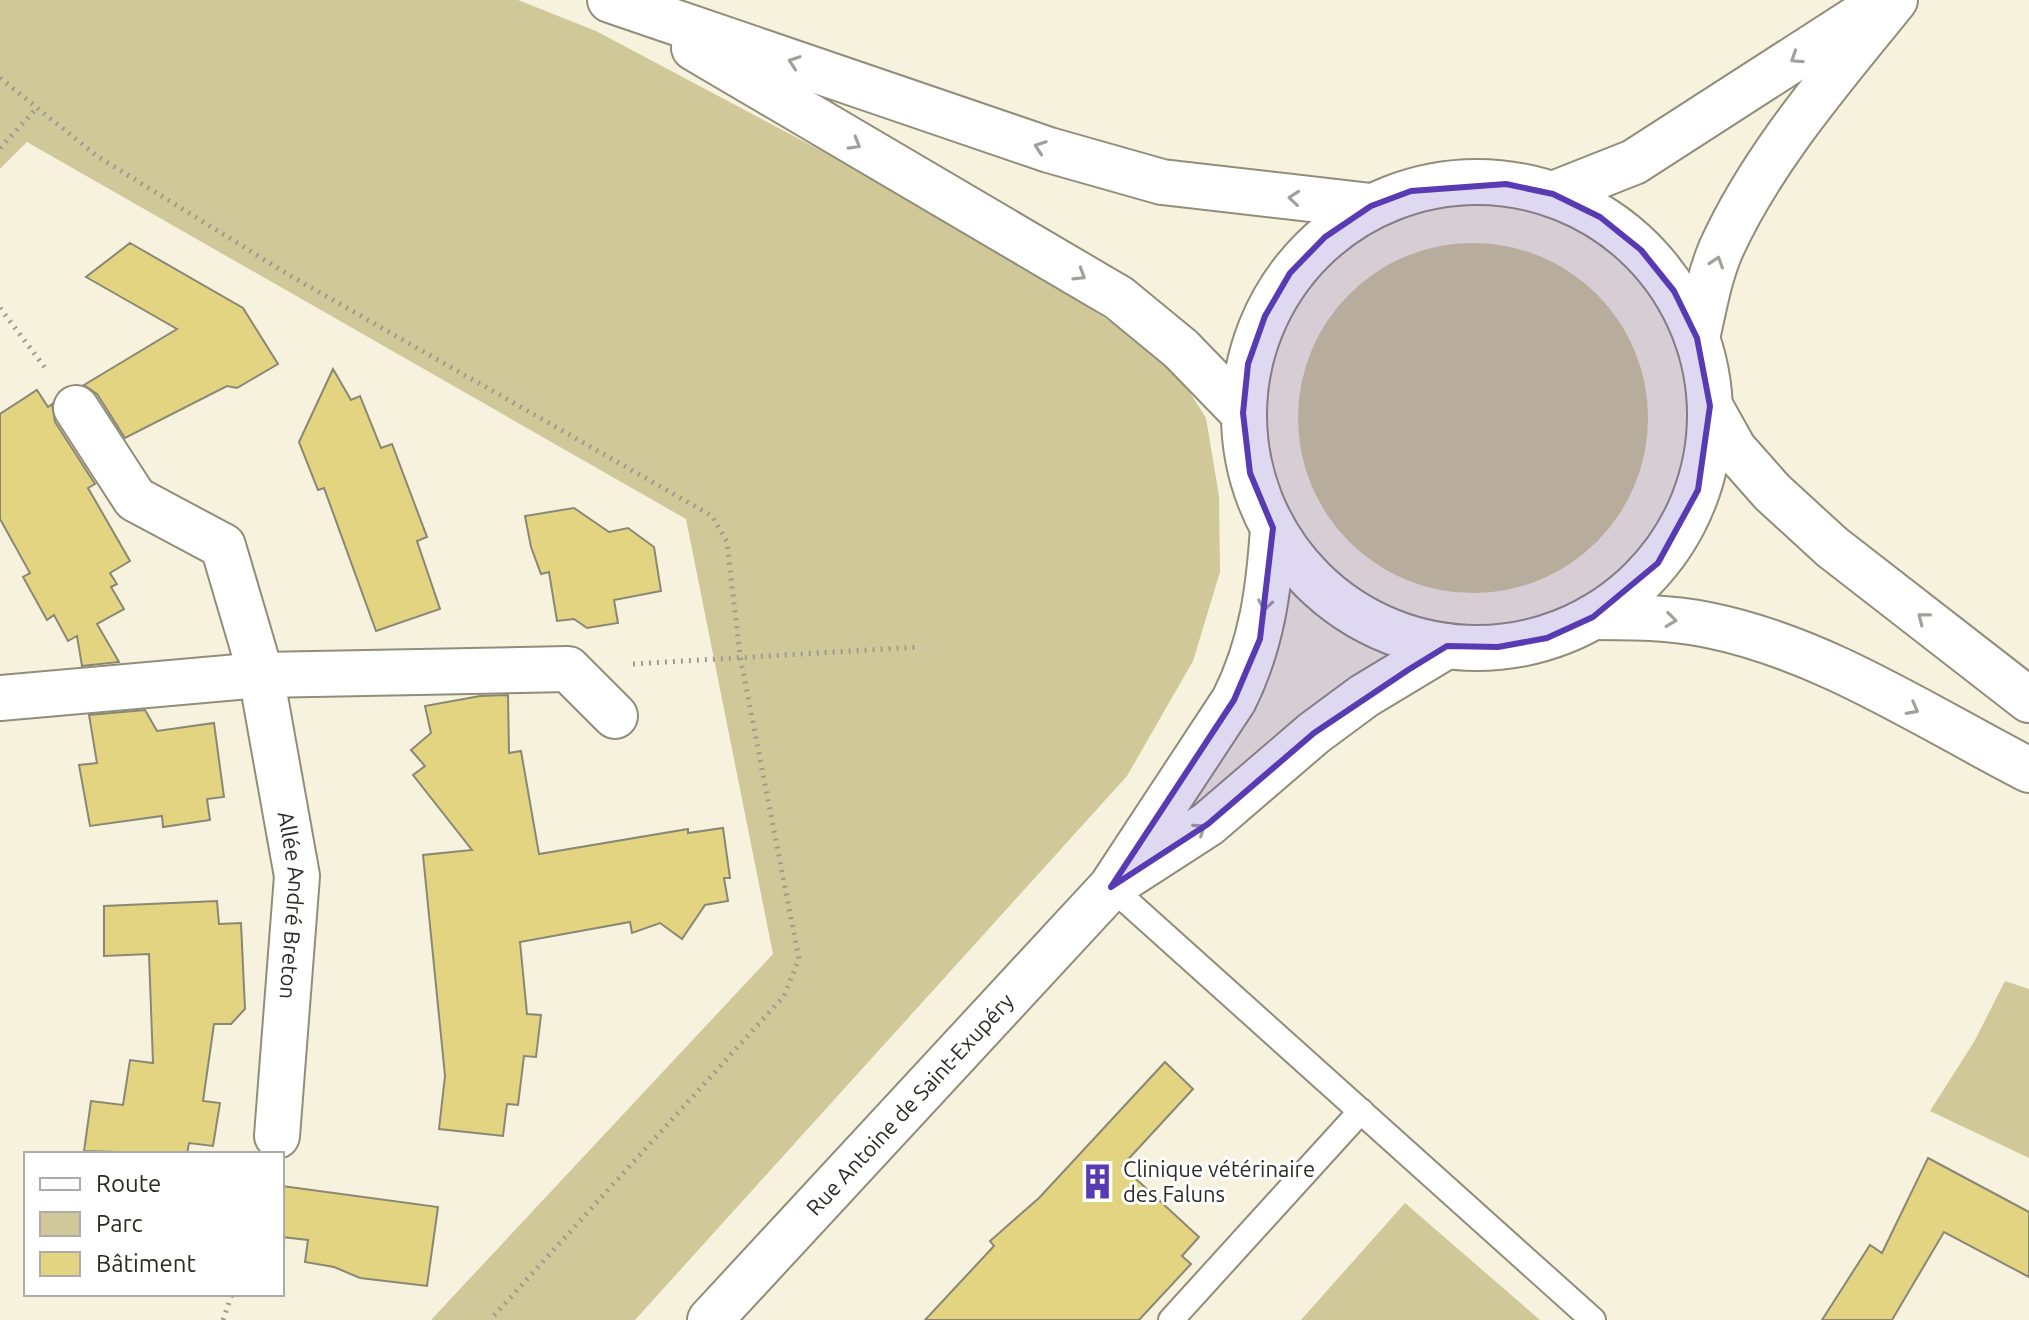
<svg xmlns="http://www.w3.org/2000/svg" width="2029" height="1320" viewBox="0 0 2029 1320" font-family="Ubuntu,sans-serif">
  <rect width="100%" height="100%" fill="#f6f2de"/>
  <g fill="#d0c898">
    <polygon points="0,0 518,0 596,31 899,192 1047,280 1130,335 1182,380 1206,418 1219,496 1220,572 1193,661 1127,776 635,1320 431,1320 773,954 686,519 27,142 0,169"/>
    <circle cx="1473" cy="418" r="175"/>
    <polygon points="2005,981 2029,989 2029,1158 1930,1111 1974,1042"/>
    <polygon points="1405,1203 1540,1320 1301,1320"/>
  </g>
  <g fill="#e2d481" stroke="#8a8775" stroke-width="2">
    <polygon points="130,243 243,308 278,364 237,388 227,386 125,438 97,394 84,385 177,329 86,277"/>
    <polygon points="333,369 351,400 360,396 381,448 392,444 427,537 417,541 440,609 376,631 324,488 318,490 299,442"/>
    <polygon points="37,390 48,407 52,404 55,422 95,484 88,488 130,561 110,573 117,584 111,587 124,609 97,624 119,662 82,666 77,636 68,641 54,615 47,620 23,577 30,573 0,519 0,414"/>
    <polygon points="574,508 609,532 628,528 654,547 661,591 614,600 618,623 587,628 574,619 557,621 549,572 541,574 531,547 525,516"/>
    <polygon points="508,695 509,753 521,751 539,854 688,829 688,833 723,828 730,878 724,878 728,901 705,905 682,939 660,923 632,933 630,922 520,942 527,1014 541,1015 536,1057 524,1056 518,1105 507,1104 503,1136 439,1129 445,1076 423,855 472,850 413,775 425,766 411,750 431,733 425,706 480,696"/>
    <polygon points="145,710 157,731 214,723 224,797 207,799 210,820 163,827 162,816 90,826 79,765 97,763 89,715"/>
    <polygon points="217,901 219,924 241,923 245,1009 231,1024 214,1024 203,1101 220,1103 213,1146 189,1143 187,1154 84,1151 91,1101 123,1105 130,1060 153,1063 149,954 104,956 104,906"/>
    <polygon points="1165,1062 1193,1089 1122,1166 1199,1237 1182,1256 1191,1264 1139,1320 925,1320 994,1246 990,1241 1039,1198"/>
    <polygon points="1928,1158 2029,1212 2029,1277 1944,1232 1892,1320 1822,1320 1870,1245 1882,1253"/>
    <polygon points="282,1186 438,1207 427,1286 360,1278 334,1267 305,1262 308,1240 282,1237"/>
  </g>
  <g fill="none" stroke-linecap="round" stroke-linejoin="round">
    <defs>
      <g id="service">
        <polyline points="1111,887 1593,1320"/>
        <polyline points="1171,1320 1361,1111"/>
      </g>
      <g id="minor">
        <path id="s1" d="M76,408L135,499L223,546L261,675L297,876L277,1136"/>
        <polyline points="0,698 261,675 568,669 615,716"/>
      </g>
      <g id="tertiary">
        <polyline points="1126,877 1208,824 1314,733 1364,696 1447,646"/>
        <path id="s2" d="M710,1320L1111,887L1234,700C1262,644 1269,589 1273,528"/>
      </g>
      <g id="secondary">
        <polyline points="1553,194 1634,162 1873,8"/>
        <path d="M1697,338C1704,308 1709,277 1721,249C1762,158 1833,77 1895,0"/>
      </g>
      <g id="primary">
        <polyline points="610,0 1049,150 1162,182 1371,206"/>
        <polyline points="694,48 1119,298 1181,349 1243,413"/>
        <circle cx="1477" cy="415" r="233"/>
        <polyline points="1710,406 1734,449 1772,492 1832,547 2029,700"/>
        <path d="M1593,617C1631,617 1670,617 1708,625C1823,648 1926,717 2029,770"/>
      </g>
    </defs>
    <use href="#service" stroke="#908d7a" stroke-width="28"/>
    <use href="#minor" stroke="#908d7a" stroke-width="48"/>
    <use href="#tertiary" stroke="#908d7a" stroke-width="48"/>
    <use href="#secondary" stroke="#908d7a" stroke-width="48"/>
    <use href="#primary" stroke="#908d7a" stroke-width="48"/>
    <g stroke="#9f9c8d" stroke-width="5" stroke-dasharray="2 6" stroke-linecap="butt">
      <polyline points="0,78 97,156 289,275 712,516 727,542 740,656 799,959 784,996 490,1320"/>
      <polyline points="0,148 36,109"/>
      <polyline points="0,308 46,369"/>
      <polyline points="633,664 919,647"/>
      <polyline points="223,1320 232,1294"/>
    </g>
    <use href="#service" stroke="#fff" stroke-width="24"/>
    <use href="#minor" stroke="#fff" stroke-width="44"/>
    <use href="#tertiary" stroke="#fff" stroke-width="44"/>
    <use href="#secondary" stroke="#fff" stroke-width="44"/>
    <use href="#primary" stroke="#fff" stroke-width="44"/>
  </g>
  <defs><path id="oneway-chevron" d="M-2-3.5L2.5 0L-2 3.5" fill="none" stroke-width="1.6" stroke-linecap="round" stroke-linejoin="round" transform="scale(2)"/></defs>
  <g stroke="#a0a09c">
    <use href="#oneway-chevron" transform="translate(1796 58) rotate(147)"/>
    <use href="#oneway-chevron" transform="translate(794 62) rotate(-161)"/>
    <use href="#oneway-chevron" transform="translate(855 144) rotate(30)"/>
    <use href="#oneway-chevron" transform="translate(1040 147) rotate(-161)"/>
    <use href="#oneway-chevron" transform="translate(1294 198) rotate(-175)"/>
    <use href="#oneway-chevron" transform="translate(1717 262) rotate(-72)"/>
    <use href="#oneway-chevron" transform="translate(1080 275) rotate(32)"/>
    <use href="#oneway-chevron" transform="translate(1265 605) rotate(99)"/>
    <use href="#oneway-chevron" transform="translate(1923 618) rotate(-142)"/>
    <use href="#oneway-chevron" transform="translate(1671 620) rotate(7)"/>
    <use href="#oneway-chevron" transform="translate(1913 709) rotate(28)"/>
    <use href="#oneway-chevron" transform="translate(1200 829) rotate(-34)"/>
  </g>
  <path fill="#583bb3" fill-opacity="0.2" stroke="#583bb3" stroke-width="6" stroke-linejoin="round" d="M1506,184L1553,194L1600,217L1641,250L1674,291L1697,338L1710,406L1698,490L1658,563L1593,617L1547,638L1498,647L1447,646L1408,670L1314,733L1208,824L1111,887L1234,700L1260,639L1273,528L1250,473L1243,413L1248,364L1265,316L1290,273L1325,237L1371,206L1411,191Z"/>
  <defs>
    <symbol id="building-bare" viewBox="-9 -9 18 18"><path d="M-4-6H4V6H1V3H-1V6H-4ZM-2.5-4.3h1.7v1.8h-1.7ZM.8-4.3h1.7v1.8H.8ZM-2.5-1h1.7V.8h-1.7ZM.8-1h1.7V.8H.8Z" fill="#583bb3" stroke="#fff" stroke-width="2.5" paint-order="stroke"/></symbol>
  </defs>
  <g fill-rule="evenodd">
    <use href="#building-bare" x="1072" y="1156" width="51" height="51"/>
  </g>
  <g text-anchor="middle" stroke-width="6" stroke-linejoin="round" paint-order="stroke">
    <g font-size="22" fill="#2d2c24" stroke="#fff">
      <text dy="8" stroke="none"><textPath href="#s1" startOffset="576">Allée André Breton</textPath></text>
      <text dy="8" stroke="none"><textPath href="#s2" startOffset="294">Rue Antoine de Saint-Exupéry</textPath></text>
    </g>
    <g font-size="22" fill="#2d2c24" stroke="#fff" text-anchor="start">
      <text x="1123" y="1177">Clinique vétérinaire<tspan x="1123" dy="25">des Faluns</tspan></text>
    </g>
  </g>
  <rect x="24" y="1152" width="260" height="144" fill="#ffffff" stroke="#ababa7" stroke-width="2"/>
  <rect x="40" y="1178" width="40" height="12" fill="#ffffff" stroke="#ababa7" stroke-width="2"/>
  <text x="96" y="1192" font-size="24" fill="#2d2c24">Route</text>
  <rect x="40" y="1212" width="40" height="24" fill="#d0c898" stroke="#ababa7" stroke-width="2"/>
  <text x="96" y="1232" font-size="24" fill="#2d2c24">Parc</text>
  <rect x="40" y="1252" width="40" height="24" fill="#e2d481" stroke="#ababa7" stroke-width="2"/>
  <text x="96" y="1272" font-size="24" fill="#2d2c24">Bâtiment</text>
</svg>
